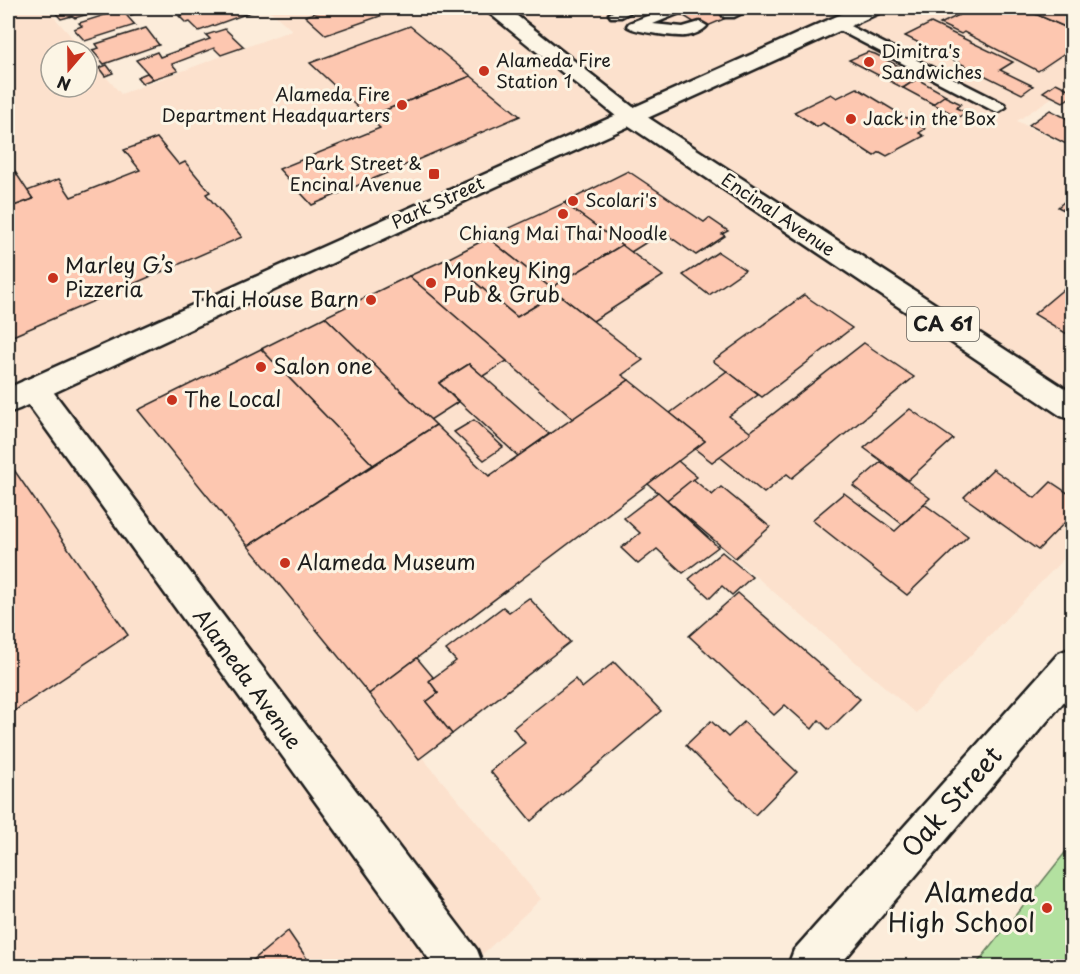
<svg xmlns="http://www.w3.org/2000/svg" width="1080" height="974" viewBox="0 0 1080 974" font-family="'Playpen Sans',sans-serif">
  <rect width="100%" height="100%" fill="#fcecda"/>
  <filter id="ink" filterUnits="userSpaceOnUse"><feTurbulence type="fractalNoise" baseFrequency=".0167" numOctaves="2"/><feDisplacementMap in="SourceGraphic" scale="12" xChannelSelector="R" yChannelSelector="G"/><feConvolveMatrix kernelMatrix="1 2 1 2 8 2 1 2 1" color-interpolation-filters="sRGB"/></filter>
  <g filter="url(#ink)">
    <polygon fill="#fce1cd" points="8,8 46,8 84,51 51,51 51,87 87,87 87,55 121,94 292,30 267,8 1072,8 1072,84 1017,121 1072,149 1072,550 915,713 648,484 369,694 541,899 470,966 8,966"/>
    <polygon fill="#b3e1a0" stroke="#687e5e" stroke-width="1.5" points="1072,843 1072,966 975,966 1068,849"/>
    <g fill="#fdc7b0" stroke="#1c1c1c" stroke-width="1.5">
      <polygon points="51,8 108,8 75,18 72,16 61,19"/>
      <polygon points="127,8 135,14 127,16 135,25 85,41 74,29 82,26 79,23"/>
      <polygon points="206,8 250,8 254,11 199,31 190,22 186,23 179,16"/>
      <polygon points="326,8 403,8 326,35 305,16 327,9"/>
      <polygon points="671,8 718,8 731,16 703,28"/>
      <polygon points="974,8 1022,8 1072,30 1072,48 1038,71 964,32 961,34 940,24"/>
      <polygon points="1022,8 1072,8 1072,30"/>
      <polygon points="931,23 1013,62 1000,70 1033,86 1022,94 905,36"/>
      <polygon points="410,26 471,76 368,117 310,63"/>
      <polygon points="146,28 159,45 104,64 92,50 99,48 96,44"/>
      <polygon points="225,29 244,47 221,55 214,48 172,64 178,71 153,79 136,60 157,52 160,57 210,39 206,35"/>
      <polygon points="868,52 875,54 920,77 903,88 849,60"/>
      <polygon points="107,65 113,73 105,76 99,68"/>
      <polygon points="147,73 153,79 142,83 137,77"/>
      <polygon points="471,76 520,116 312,205 279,169 380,128 368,117"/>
      <polygon points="917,79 946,95 933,104 903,88"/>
      <polygon points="1056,83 1072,91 1072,96 1063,102 1043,92"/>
      <polygon points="857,88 925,129 919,133 924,136 887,156 880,152 874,156 823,123 817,127 794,112 831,94 837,98"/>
      <polygon points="944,96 961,104 956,108 966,112 959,117 933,104"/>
      <polygon points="1050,110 1072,121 1072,147 1029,125"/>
      <polygon points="157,138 179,165 185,162 210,192 206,194 242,237 8,338 8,208 33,199 27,191 59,179 71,197 140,170 124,150"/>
      <polygon points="8,161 33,199 8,208"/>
      <polygon points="628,171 704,222 709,218 728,231 722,234 725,236 696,255 663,232 631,252 564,203"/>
      <polygon points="1072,195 1072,214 1058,207"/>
      <polygon points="564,203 622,245 551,288 488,238"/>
      <polygon points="488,238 551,288 557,293 517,317 447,259"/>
      <polygon points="622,245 663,276 593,321 551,288"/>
      <polygon points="718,252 745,270 709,295 683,275"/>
      <polygon points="447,259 517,317 557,293 643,360 622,375 629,380 573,419 409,276"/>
      <polygon points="409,276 507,361 483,376 469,364 439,383 458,402 430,420 325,317"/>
      <polygon points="1072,282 1072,337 1034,314"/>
      <polygon points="804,295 852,328 762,397 713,361"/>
      <polygon points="325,317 436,425 373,465 261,349"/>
      <polygon points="864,343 914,377 792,478 787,474 764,493 719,456"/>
      <polygon points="261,349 373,465 248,546 138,410"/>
      <polygon points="469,364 483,376 549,434 518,456 439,383"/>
      <polygon points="727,371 758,395 729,416 751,433 712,462 695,449 705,441 670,413"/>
      <polygon points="629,380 705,441 369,694 248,546 436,425 489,476"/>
      <polygon points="910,409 953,439 908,480 864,448"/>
      <polygon points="474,420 503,447 484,460 454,432"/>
      <polygon points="678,461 697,477 667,500 648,484"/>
      <polygon points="881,462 930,498 902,524 853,486"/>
      <polygon points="12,467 128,635 8,715 8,469"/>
      <polygon points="993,469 1035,498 1051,482 1072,496 1072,515 1038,550 964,497"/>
      <polygon points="693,479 712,495 721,487 770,527 735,558 667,500"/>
      <polygon points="658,492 718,547 683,573 657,549 638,564 621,548 640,533 624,518"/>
      <polygon points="844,493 895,531 924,504 968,536 907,595 812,520"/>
      <polygon points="722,552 752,577 732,595 722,586 710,598 689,579"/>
      <polygon points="738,593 860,699 829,730 819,720 812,729 785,705 774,715 689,636"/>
      <polygon points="529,598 570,642 452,734 426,702 438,693 429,681 456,661 446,650 503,607 509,612"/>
      <polygon points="417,658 433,677 429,681 438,693 426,702 452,734 419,759 369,694"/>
      <polygon points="614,662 661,711 531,821 490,771 525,743 513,728 575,679 582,688"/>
      <polygon points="711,721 728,737 744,722 797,772 755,815 686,745"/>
      <polygon points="288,931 312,966 246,966"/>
    </g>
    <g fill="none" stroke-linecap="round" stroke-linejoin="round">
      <defs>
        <g id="lane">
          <polygon points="619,8 638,8 621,17 611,17 609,14"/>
          <path d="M668,8H681L682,10L680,13L653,24L683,27L700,22L707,26C703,31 694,35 686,36C677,37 632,32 627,26L629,23Z"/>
          <polygon points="733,8 752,8 734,17 724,17 722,14"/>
          <polygon points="836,19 1004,104 1006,107 998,112 992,110 831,26 829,23"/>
        </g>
        <g id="street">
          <polygon points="34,377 45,381 477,950 483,966 434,966 23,397 19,389 23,381"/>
          <polygon points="1072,648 1072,692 839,966 788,966 794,950 1059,653"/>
        </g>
        <polygon id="secondary" points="855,8 882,8 879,13 495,187 19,409 8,413 8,388"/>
        <polygon id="primary" points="483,8 507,8 638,111 1072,393 1072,420 1061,416 622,121"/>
      </defs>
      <use href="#lane" stroke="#1c1c1c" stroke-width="5"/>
      <use href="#street" stroke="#1c1c1c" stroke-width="5"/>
      <use href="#secondary" stroke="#1c1c1c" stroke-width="5"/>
      <use href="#primary" stroke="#1c1c1c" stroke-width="5"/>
      <use href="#lane" fill="#fcf5e5" fill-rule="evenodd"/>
      <use href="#street" fill="#fcf5e5" fill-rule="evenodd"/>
      <use href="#secondary" fill="#fcf5e5" fill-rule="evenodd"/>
      <use href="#primary" fill="#fcf5e5" fill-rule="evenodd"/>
    </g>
  </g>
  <g fill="#c8321e" stroke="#fcf5e5" stroke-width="2">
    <circle cx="869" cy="62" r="6"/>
    <circle cx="484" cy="71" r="6"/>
    <circle cx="402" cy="105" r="6"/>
    <circle cx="851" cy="119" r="6"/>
    <rect x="428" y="168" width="12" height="12" rx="3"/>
    <circle cx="573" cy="201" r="6"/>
    <circle cx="563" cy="214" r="6"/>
    <circle cx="53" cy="278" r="6"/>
    <circle cx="431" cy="283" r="6"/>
    <circle cx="371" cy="300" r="6"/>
    <circle cx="261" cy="367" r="6"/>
    <circle cx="172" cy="400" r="6"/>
    <circle cx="285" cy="563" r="6"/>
    <circle cx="1047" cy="908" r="6"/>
  </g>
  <g text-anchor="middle" stroke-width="6" stroke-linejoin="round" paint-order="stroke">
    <g font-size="18" fill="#1c1c1c" stroke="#fcf5e5" text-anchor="start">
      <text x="881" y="58">Dimitra's<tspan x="881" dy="21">Sandwiches</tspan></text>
      <text x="496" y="67">Alameda Fire<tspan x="496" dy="21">Station 1</tspan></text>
      <text x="390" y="101" text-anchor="end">Alameda Fire<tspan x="390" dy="21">Department Headquarters</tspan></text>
      <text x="863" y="125">Jack in the Box</text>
      <text x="422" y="170" text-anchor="end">Park Street &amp;<tspan x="422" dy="21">Encinal Avenue</tspan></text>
      <text x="585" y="207">Scolari's</text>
      <text x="563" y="240" text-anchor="middle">Chiang Mai Thai Noodle</text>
    </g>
    <g font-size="18" fill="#1c1c1c" stroke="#fcf5e5">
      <text transform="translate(438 203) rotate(-25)" y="6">Park Street</text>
      <text transform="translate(778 215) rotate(34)" y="6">Encinal Avenue</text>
    </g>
    <rect fill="#fcf5e5" stroke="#5f5d58" stroke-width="1.5" x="907" y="307" width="72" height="34" rx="4.5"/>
    <g font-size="20" font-weight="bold" fill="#1c1c1c">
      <text x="943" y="331">CA 61</text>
    </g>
    <g font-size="21" fill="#1c1c1c" stroke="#fcf5e5" text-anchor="start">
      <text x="65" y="273">Marley G’s<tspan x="65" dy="24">Pizzeria</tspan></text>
      <text x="443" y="278">Monkey King<tspan x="443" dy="24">Pub &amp; Grub</tspan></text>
      <text x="359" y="307" text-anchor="end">Thai House Barn</text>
      <text x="273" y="374">Salon one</text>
      <text x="184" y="407">The Local</text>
      <text x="297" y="570">Alameda Museum</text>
    </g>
    <g font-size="21" fill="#1c1c1c" stroke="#fcf5e5">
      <text transform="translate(247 679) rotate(54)" y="7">Alameda Avenue</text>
    </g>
    <g font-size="26" fill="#1c1c1c" stroke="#fcf5e5">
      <text transform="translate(952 802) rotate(-49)" y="9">Oak Street</text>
    </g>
    <g font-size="26" fill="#1c1c1c" stroke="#fcf5e5" text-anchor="end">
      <text x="1035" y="902">Alameda<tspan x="1035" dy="30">High School</tspan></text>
    </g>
  </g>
  <rect width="1080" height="974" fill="none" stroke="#fcf5e5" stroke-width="30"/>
  <rect x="15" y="15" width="1050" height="944" fill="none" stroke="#1c1c1c" stroke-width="2" filter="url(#ink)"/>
  <g transform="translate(69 69) rotate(200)"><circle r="28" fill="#fcf5e5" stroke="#a29e95" stroke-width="1.5"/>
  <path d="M0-4.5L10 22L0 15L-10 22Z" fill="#c8321e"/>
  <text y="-9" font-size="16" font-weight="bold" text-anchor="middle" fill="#1c1c1c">N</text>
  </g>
</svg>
